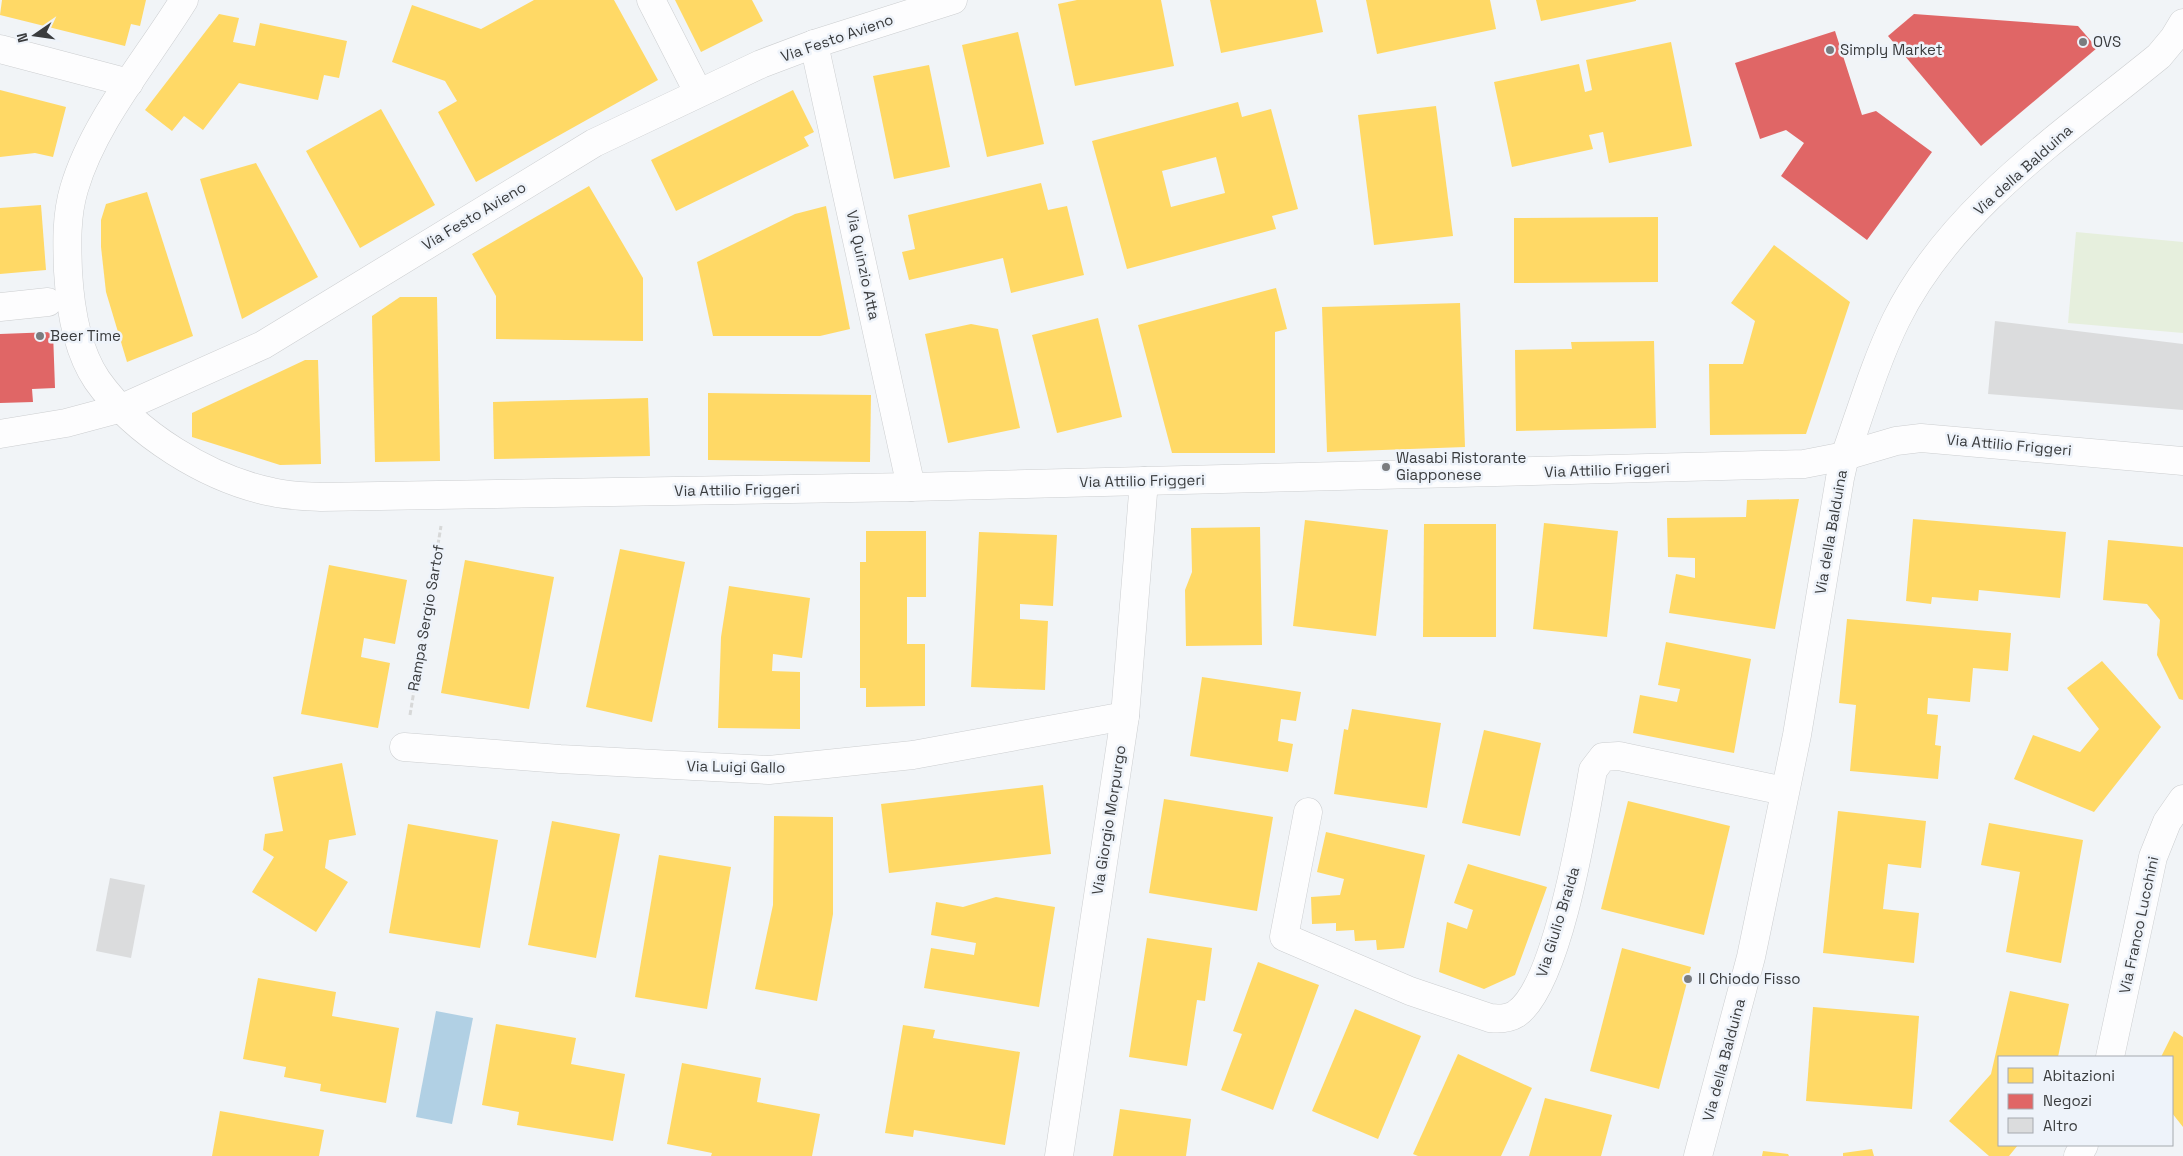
<svg xmlns="http://www.w3.org/2000/svg" width="2183" height="1156" viewBox="0 0 2183 1156" font-family="'Space Grotesk',sans-serif">
  <rect width="100%" height="100%" fill="#f1f4f7"/>
  <polygon fill="#e6efdd" points="2076,232 2183,242 2183,333 2068,323"/>
  <polygon fill="#b1d0e4" points="436,1011 473,1018 452,1124 416,1117"/>
  <g fill="#ffd966" fill-rule="evenodd">
    <polygon points="2,0 146,0 140,26 131,24 125,46 0,15"/>
    <polygon points="534,0 614,0 658,80 476,182 438,112 457,101 445,81 392,62 412,5 481,29"/>
    <polygon points="675,0 752,0 763,21 701,52"/>
    <polygon points="1077,0 1161,0 1174,66 1075,86 1058,4"/>
    <polygon points="1210,0 1316,0 1323,32 1221,53"/>
    <polygon points="1366,0 1490,0 1496,29 1377,54"/>
    <polygon points="1536,0 1636,0 1636,1 1541,21"/>
    <polygon points="219,14 239,18 233,42 255,46 260,23 347,41 339,78 324,75 318,100 239,83 203,130 184,116 172,131 145,110"/>
    <polygon points="1018,32 1044,144 987,157 962,45"/>
    <polygon points="1671,42 1692,146 1609,163 1603,132 1589,135 1593,149 1512,167 1494,82 1579,64 1585,92 1592,90 1586,60"/>
    <polygon points="929,65 950,167 894,179 873,76"/>
    <polygon points="0,90 66,107 53,157 35,153 0,157"/>
    <polygon points="793,90 814,132 804,137 809,146 676,211 651,160"/>
    <path d="M1238,102L1242,117L1271,109L1298,209L1272,216L1276,229L1127,269L1092,141ZM1216,157L1225,193L1171,207L1162,171Z"/>
    <polygon points="1436,106 1453,236 1374,245 1358,115"/>
    <polygon points="381,109 435,205 360,248 306,151"/>
    <polygon points="256,163 318,277 242,319 200,179"/>
    <polygon points="1041,183 1048,210 1067,206 1084,275 1011,293 1003,258 909,280 902,252 915,249 908,215"/>
    <polygon points="589,186 643,278 643,341 496,339 496,296 472,254"/>
    <polygon points="147,192 193,336 127,362 106,292 101,247 101,220 106,204"/>
    <polygon points="41,205 46,270 0,274 0,208"/>
    <polygon points="826,206 850,329 820,336 713,336 697,262 795,214"/>
    <polygon points="1658,217 1658,282 1514,283 1514,218"/>
    <polygon points="1774,245 1850,302 1806,434 1710,435 1709,364 1743,364 1755,321 1731,303"/>
    <polygon points="1276,288 1287,329 1275,332 1275,453 1172,453 1138,325"/>
    <polygon points="400,297 437,297 440,461 375,462 372,316"/>
    <polygon points="1460,303 1465,447 1327,452 1322,307"/>
    <polygon points="1098,318 1122,417 1057,433 1032,335"/>
    <polygon points="971,324 998,329 1020,428 948,443 925,334"/>
    <polygon points="1654,341 1656,428 1516,431 1515,350 1572,349 1571,342"/>
    <polygon points="305,360 318,360 321,464 280,465 192,437 192,413"/>
    <polygon points="708,393 871,395 870,462 708,460"/>
    <polygon points="648,398 650,456 494,459 493,402"/>
    <polygon points="1799,499 1775,629 1669,613 1676,574 1695,578 1695,558 1668,557 1667,518 1746,517 1747,500"/>
    <polygon points="1913,519 2066,532 2060,598 1979,590 1978,601 1932,597 1931,604 1906,601"/>
    <polygon points="1305,520 1388,530 1376,636 1293,626"/>
    <polygon points="1544,523 1618,531 1607,637 1533,629"/>
    <polygon points="1424,524 1496,524 1496,637 1423,637"/>
    <polygon points="1260,527 1262,645 1186,646 1185,590 1192,572 1191,528"/>
    <polygon points="866,531 926,531 926,597 907,597 907,644 925,644 925,706 866,707 866,688 860,688 860,562 866,562"/>
    <polygon points="979,532 1057,535 1053,606 1020,604 1020,619 1048,621 1045,690 971,687"/>
    <polygon points="2108,540 2183,547 2183,700 2179,699 2157,655 2160,620 2147,604 2103,600"/>
    <polygon points="620,549 685,562 652,722 586,707"/>
    <polygon points="465,560 554,577 529,709 441,693"/>
    <polygon points="329,565 407,580 395,644 364,638 361,657 390,663 378,728 301,714"/>
    <polygon points="729,586 810,598 802,658 773,654 772,671 800,672 800,729 718,728 721,637"/>
    <polygon points="1847,619 2011,633 2008,671 1973,668 1970,702 1928,698 1927,714 1938,715 1935,745 1941,746 1938,779 1850,771 1856,705 1839,703"/>
    <polygon points="1666,642 1751,659 1734,753 1633,733 1640,695 1677,702 1680,689 1658,685"/>
    <polygon points="2102,661 2161,727 2094,812 2014,779 2033,735 2080,752 2099,729 2067,688"/>
    <polygon points="1202,677 1301,692 1296,721 1281,719 1278,741 1293,744 1288,772 1190,756"/>
    <polygon points="1352,709 1441,723 1427,808 1334,794 1344,729 1348,730"/>
    <polygon points="1484,730 1541,743 1520,836 1462,823"/>
    <polygon points="342,763 356,835 329,840 325,868 348,882 316,932 252,892 274,857 263,850 265,834 283,831 273,777"/>
    <polygon points="1043,785 1051,854 889,873 881,804"/>
    <polygon points="1164,799 1273,817 1257,911 1149,893"/>
    <polygon points="1628,801 1730,826 1704,935 1601,909"/>
    <polygon points="1838,811 1926,821 1921,868 1888,864 1883,909 1919,913 1914,963 1823,953"/>
    <polygon points="774,816 833,817 833,914 817,1001 755,989 773,905"/>
    <polygon points="552,821 620,834 596,958 528,945"/>
    <polygon points="1989,823 2083,840 2061,963 2006,952 2020,872 1981,865"/>
    <polygon points="408,824 498,840 480,948 389,933"/>
    <polygon points="1326,832 1425,855 1404,948 1377,950 1376,940 1355,941 1354,930 1336,931 1336,923 1312,924 1311,897 1340,895 1344,879 1317,872"/>
    <polygon points="659,855 731,867 707,1009 635,997"/>
    <polygon points="1468,864 1547,887 1515,975 1484,989 1439,972 1447,922 1467,929 1473,910 1454,903"/>
    <polygon points="996,897 1055,907 1039,1007 924,988 931,948 974,955 976,943 931,935 936,902 963,907"/>
    <polygon points="1147,938 1212,948 1205,1001 1197,1000 1187,1066 1129,1057"/>
    <polygon points="1622,948 1691,967 1659,1089 1590,1071"/>
    <polygon points="1258,962 1319,985 1273,1110 1221,1090 1242,1034 1233,1031"/>
    <polygon points="258,978 336,992 332,1016 399,1028 386,1103 320,1091 321,1084 284,1077 286,1067 243,1059"/>
    <polygon points="2010,991 2069,1004 2058,1057 1999,1057 1999,1145 2018,1145 2009,1156 1989,1156 1949,1121 1991,1074"/>
    <polygon points="1813,1007 1919,1016 1912,1109 1806,1101"/>
    <polygon points="1355,1009 1421,1036 1378,1139 1312,1111"/>
    <polygon points="496,1024 576,1038 571,1064 625,1074 613,1141 517,1125 519,1112 482,1105"/>
    <polygon points="903,1025 935,1030 933,1038 1020,1052 1005,1145 914,1130 913,1137 885,1133"/>
    <polygon points="2174,1031 2183,1037 2183,1127 2172,1113 2172,1057 2161,1057"/>
    <polygon points="1458,1054 1532,1088 1501,1156 1418,1156 1413,1154"/>
    <polygon points="682,1063 761,1078 757,1102 820,1114 812,1156 711,1156 712,1153 667,1144"/>
    <polygon points="1545,1098 1612,1115 1601,1156 1529,1156"/>
    <polygon points="1120,1109 1191,1119 1186,1156 1113,1156"/>
    <polygon points="220,1111 324,1130 319,1156 212,1156"/>
    <polygon points="1872,1149 1874,1156 1843,1156 1843,1153"/>
    <polygon points="1763,1151 1788,1154 1789,1156 1762,1156"/>
  </g>
  <g fill="#e06666">
    <polygon points="1914,14 2078,26 2097,48 1981,146 1888,36"/>
    <polygon points="1835,31 1862,115 1876,111 1932,152 1867,240 1781,176 1804,143 1786,130 1760,139 1735,63"/>
    <polygon points="53,332 55,388 32,389 33,402 0,403 0,334"/>
  </g>
  <g fill="#dbdcdd">
    <polygon points="1995,321 2183,344 2183,410 1988,394"/>
    <polygon points="110,878 145,885 131,958 96,951"/>
  </g>
  <g fill="none" stroke-linecap="round" stroke-linejoin="round">
    <defs>
      <g id="minor">
        <path d="M184,0C147,60 94,121 74,189C66,216 67,244 68,271C70,307 76,349 97,380C135,434 208,479 272,492C288,496 304,496 321,497L911,487L1804,464L1845,456"/>
        <polyline points="651,0 698,92"/>
        <polyline points="814,44 911,487"/>
        <polyline points="0,49 129,83"/>
        <polyline points="0,307 48,302"/>
        <polyline points="0,434 66,423 122,408 263,345 594,143 761,64 814,44 953,0"/>
        <polyline points="404,747 560,759 769,770 913,755 1125,716"/>
        <path d="M1308,812L1284,937L1410,991L1490,1018C1498,1019 1508,1019 1516,1014C1558,986 1584,821 1593,770L1603,757L1619,756L1784,791"/>
        <polyline points="2110,1057 2153,857 2167,822 2183,799"/>
        <polyline points="1059,1156 1125,716 1144,481"/>
        <polyline points="2078,1156 2084,1145"/>
      </g>
      <g id="tertiary">
        <polyline points="1845,456 1896,441 1921,438 2183,461"/>
        <path d="M1698,1156L1751,957L1797,735L1840,478L1845,456C1861,411 1875,363 1896,320C1951,208 2065,133 2159,56L2174,38L2183,23"/>
      </g>
    </defs>
    <use href="#minor" stroke="#ccced0" stroke-width="29"/>
    <use href="#tertiary" stroke="#ccced0" stroke-width="29"/>
    <polyline stroke="#d7d8d8" stroke-width="3" stroke-dasharray="5 2.5" stroke-linecap="butt" points="410,715 441,526"/>
    <use href="#minor" stroke="#fdfdfe" stroke-width="28"/>
    <use href="#tertiary" stroke="#fdfdfe" stroke-width="28"/>
  </g>
  <g fill="#7a7c7f" stroke="#eef3fa" stroke-width="2">
    <circle cx="2083" cy="42" r="5"/>
    <circle cx="1830" cy="50" r="5"/>
    <circle cx="40" cy="336" r="5"/>
    <circle cx="1386" cy="467" r="5"/>
    <circle cx="1688" cy="979" r="5"/>
  </g>
  <g text-anchor="middle" stroke-width="5" stroke-linejoin="round" paint-order="stroke">
    <g font-size="15" fill="#3a3c3e" stroke="#eef3fa">
      <text transform="translate(837 38) rotate(-19)" y="5">Via Festo Avieno</text>
      <text transform="translate(2023 170) rotate(-42)" y="5">Via della Balduina</text>
      <text transform="translate(474 216) rotate(-31)" y="5">Via Festo Avieno</text>
      <text transform="translate(863 265) rotate(78)" y="5">Via Quinzio Atta</text>
      <text transform="translate(2009 445) rotate(5)" y="5">Via Attilio Friggeri</text>
      <text transform="translate(1607 470) rotate(-2)" y="5">Via Attilio Friggeri</text>
      <text transform="translate(1142 481) rotate(-1)" y="5">Via Attilio Friggeri</text>
      <text transform="translate(737 490) rotate(-1)" y="5">Via Attilio Friggeri</text>
      <text transform="translate(1831 532) rotate(-80)" y="5">Via della Balduina</text>
      <text transform="translate(426 618) rotate(-80)" y="5">Rampa Sergio Sartof</text>
      <text transform="translate(736 767) rotate(1)" y="5">Via Luigi Gallo</text>
      <text transform="translate(1109 820) rotate(-81)" y="5">Via Giorgio Morpurgo</text>
      <text transform="translate(1558 922) rotate(-73)" y="5">Via Giulio Braida</text>
      <text transform="translate(2139 925) rotate(-78)" y="5">Via Franco Lucchini</text>
      <text transform="translate(1724 1060) rotate(-75)" y="5">Via della Balduina</text>
    </g>
    <g font-size="15" fill="#3a3c3e" stroke="#eef3fa" text-anchor="start">
      <text x="2093" y="47">OVS</text>
      <text x="1840" y="55">Simply Market</text>
      <text x="50" y="341">Beer Time</text>
      <text x="1396" y="463">Wasabi Ristorante<tspan x="1396" dy="17">Giapponese</tspan></text>
      <text x="1698" y="984">Il Chiodo Fisso</text>
    </g>
  </g>
  <rect x="1998" y="1056" width="175" height="90" fill="#eef3fa" stroke="#a6aaaf"/>
  <rect x="2008" y="1068" width="25" height="15" fill="#ffd966" stroke="#a6aaaf"/>
  <text x="2043" y="1081" font-size="15" fill="#3a3c3e">Abitazioni</text>
  <rect x="2008" y="1094" width="25" height="15" fill="#e06666" stroke="#a6aaaf"/>
  <text x="2043" y="1106" font-size="15" fill="#3a3c3e">Negozi</text>
  <rect x="2008" y="1118" width="25" height="15" fill="#dbdcdd" stroke="#a6aaaf"/>
  <text x="2043" y="1131" font-size="15" fill="#3a3c3e">Altro</text>
  <g transform="translate(35 35) rotate(257)" stroke="#eef3fa" stroke-width="4" paint-order="stroke">
  <path d="M0-4L9 19L0 12L-9 19Z" fill="#3a3c3e"/>
  <text y="-8" font-size="14" font-weight="bold" text-anchor="middle" fill="#3a3c3e">N</text>
  </g>
</svg>
